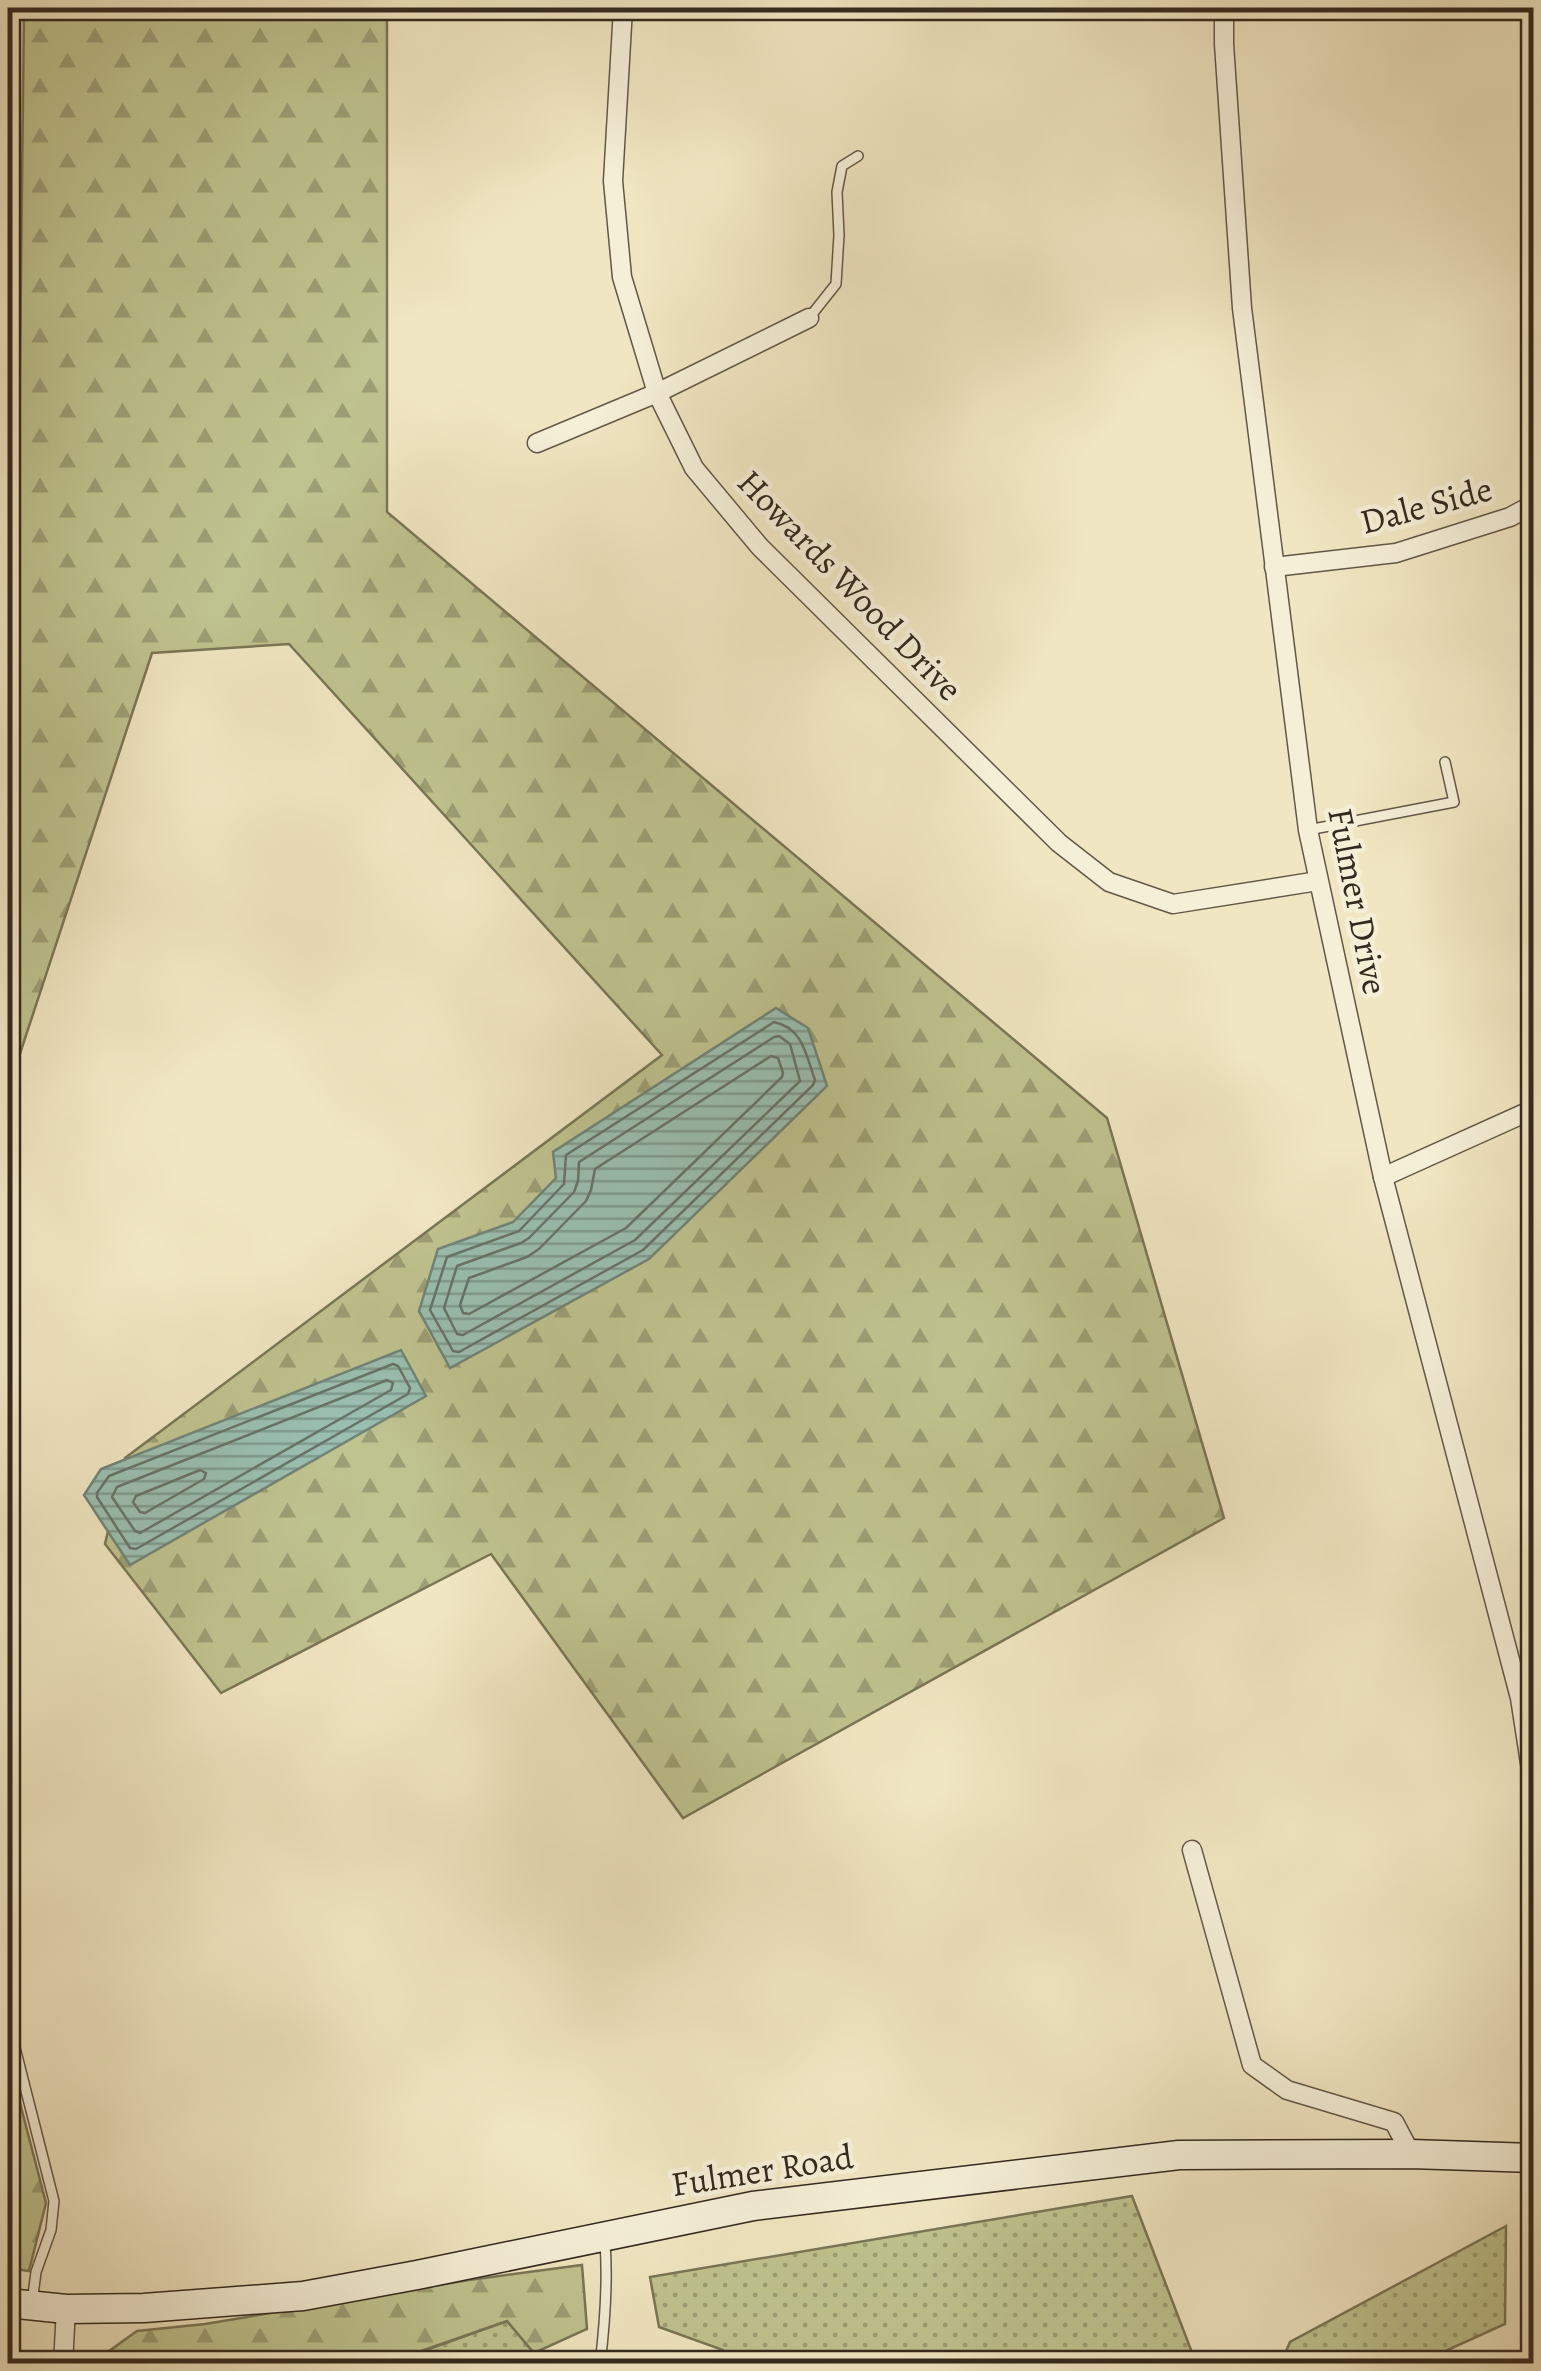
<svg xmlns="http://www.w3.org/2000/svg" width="1541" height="2371" viewBox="0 0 1541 2371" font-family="Alegreya,serif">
  <defs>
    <pattern id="grass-dots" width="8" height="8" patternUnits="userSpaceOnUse" patternTransform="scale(2.5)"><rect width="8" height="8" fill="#bfc38f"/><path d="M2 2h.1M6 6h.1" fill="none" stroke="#9c9e74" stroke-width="1.8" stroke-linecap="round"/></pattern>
    <pattern id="forest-firs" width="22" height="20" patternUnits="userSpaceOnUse" patternTransform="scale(2.5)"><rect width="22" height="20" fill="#bfc38f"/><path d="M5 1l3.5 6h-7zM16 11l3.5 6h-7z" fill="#9c9e74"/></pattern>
    <pattern id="water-rules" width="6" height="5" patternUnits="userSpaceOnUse" patternTransform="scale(2.5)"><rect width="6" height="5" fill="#9ac0b2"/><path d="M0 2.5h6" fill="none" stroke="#7e9c90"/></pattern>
  </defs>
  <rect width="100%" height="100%" fill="#f0e6c1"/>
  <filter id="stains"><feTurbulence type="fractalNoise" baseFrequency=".002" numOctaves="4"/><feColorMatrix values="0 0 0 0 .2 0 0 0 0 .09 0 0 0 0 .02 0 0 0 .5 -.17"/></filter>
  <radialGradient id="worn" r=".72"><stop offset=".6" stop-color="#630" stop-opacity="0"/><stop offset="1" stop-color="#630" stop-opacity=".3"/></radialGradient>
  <g fill="url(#grass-dots)" stroke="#7a7656" stroke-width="2.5">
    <polygon points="1132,2196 1196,2363 740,2363 723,2350 659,2327 650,2277"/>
    <polygon points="1506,2226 1505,2324 1419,2363 1281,2363 1290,2342"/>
    <polygon points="507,2321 534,2353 530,2363 387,2364"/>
  </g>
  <g fill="url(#forest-firs)" stroke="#7a7656" stroke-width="2.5">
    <polygon points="24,8 387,8 387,512 1107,1118 1224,1518 683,1818 491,1554 221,1693 105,1544 125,1458 662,1055 289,644 152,653 8,1090 8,758 17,628"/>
    <polygon points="8,2057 46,2203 29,2271 8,2268"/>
    <polygon points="582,2265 587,2329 534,2353 507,2321 387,2363 91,2364 137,2331 205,2324 469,2280"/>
  </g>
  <g fill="url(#water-rules)" stroke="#718477" stroke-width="2.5">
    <polygon points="776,1008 808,1028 827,1086 649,1259 450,1368 419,1311 438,1249 513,1222 556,1178 553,1152"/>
    <polygon points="401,1350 426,1396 130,1565 84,1495 101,1469"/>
  </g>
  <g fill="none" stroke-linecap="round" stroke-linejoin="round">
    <g stroke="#677468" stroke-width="2.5">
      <path d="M774,1022C803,1028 806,1055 815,1080L813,1085L643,1250L459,1352L453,1351L430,1310L447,1257L519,1231L564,1184L566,1155Z"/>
      <polygon points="779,1036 790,1044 800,1081 635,1240 463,1335 457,1334 444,1308 457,1266 521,1243 529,1238 574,1192 578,1181 579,1162 774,1037"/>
      <polygon points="771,1056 778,1058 783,1073 782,1077 626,1228 469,1314 463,1313 460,1305 469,1278 527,1257 539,1249 586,1201 591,1190 595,1169"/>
      <polygon points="393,1364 398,1366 410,1388 408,1394 136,1549 130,1548 97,1497 97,1493 109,1476"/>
      <polygon points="387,1380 393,1383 391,1390 140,1533 135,1531 112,1497 117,1487"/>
      <polygon points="200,1470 206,1473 204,1479 145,1513 140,1512 133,1502 136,1496"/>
    </g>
    <defs>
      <g id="lane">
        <polyline points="809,318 836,284 839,235 837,192 842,166 858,156"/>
        <polyline points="1308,830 1454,802 1445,762"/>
        <polyline points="8,2020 54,2201 51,2230 36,2272 32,2303"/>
        <path d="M600,2364C605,2323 608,2283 605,2242"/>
      </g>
      <g id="street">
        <polyline points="623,8 613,181 622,277 657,393 694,468 760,547 1059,843 1109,882 1173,904 1318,881"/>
        <polyline points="1224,8 1224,44 1242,308 1308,830 1383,1177 1520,1698 1534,1789"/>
        <polyline points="537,443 657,393 809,318"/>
        <polyline points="1274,567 1396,553 1510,517 1534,504"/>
        <polyline points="1383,1177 1534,1109"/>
        <polyline points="1192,1850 1252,2065 1287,2090 1394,2122 1411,2154"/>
        <polyline points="63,2364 66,2309"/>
      </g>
      <polyline id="secondary" points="8,2303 66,2309 144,2308 303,2296 417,2275 753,2206 1179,2155 1411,2154 1534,2158"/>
    </defs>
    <use href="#lane" stroke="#635847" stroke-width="12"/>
    <use href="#street" stroke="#635847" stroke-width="21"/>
    <use href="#secondary" stroke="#34291e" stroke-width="31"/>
    <use href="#lane" stroke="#f5efd7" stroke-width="9"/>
    <use href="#street" stroke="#f5efd7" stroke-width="18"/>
    <use href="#secondary" stroke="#f5efd7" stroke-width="28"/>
  </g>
  <g text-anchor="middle" stroke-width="9" stroke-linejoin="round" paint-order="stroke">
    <g font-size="35" fill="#34291e" stroke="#f5efd7">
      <text transform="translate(1426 505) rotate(-15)" y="12">Dale Side</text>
      <text transform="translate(850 585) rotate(46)" y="12">Howards Wood Drive</text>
      <text transform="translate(1358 901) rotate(79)" y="12">Fulmer Drive</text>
      <text transform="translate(762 2170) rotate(-9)" y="12">Fulmer Road</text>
    </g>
  </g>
  <rect width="1541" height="2371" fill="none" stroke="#f0e6c1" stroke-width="40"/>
  <rect x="10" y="10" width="1521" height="2351" fill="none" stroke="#34291e" stroke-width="5"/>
  <rect x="20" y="20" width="1501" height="2331" fill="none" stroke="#34291e" stroke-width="2.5"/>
  <rect width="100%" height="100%" filter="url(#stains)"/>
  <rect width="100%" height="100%" fill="url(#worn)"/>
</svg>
